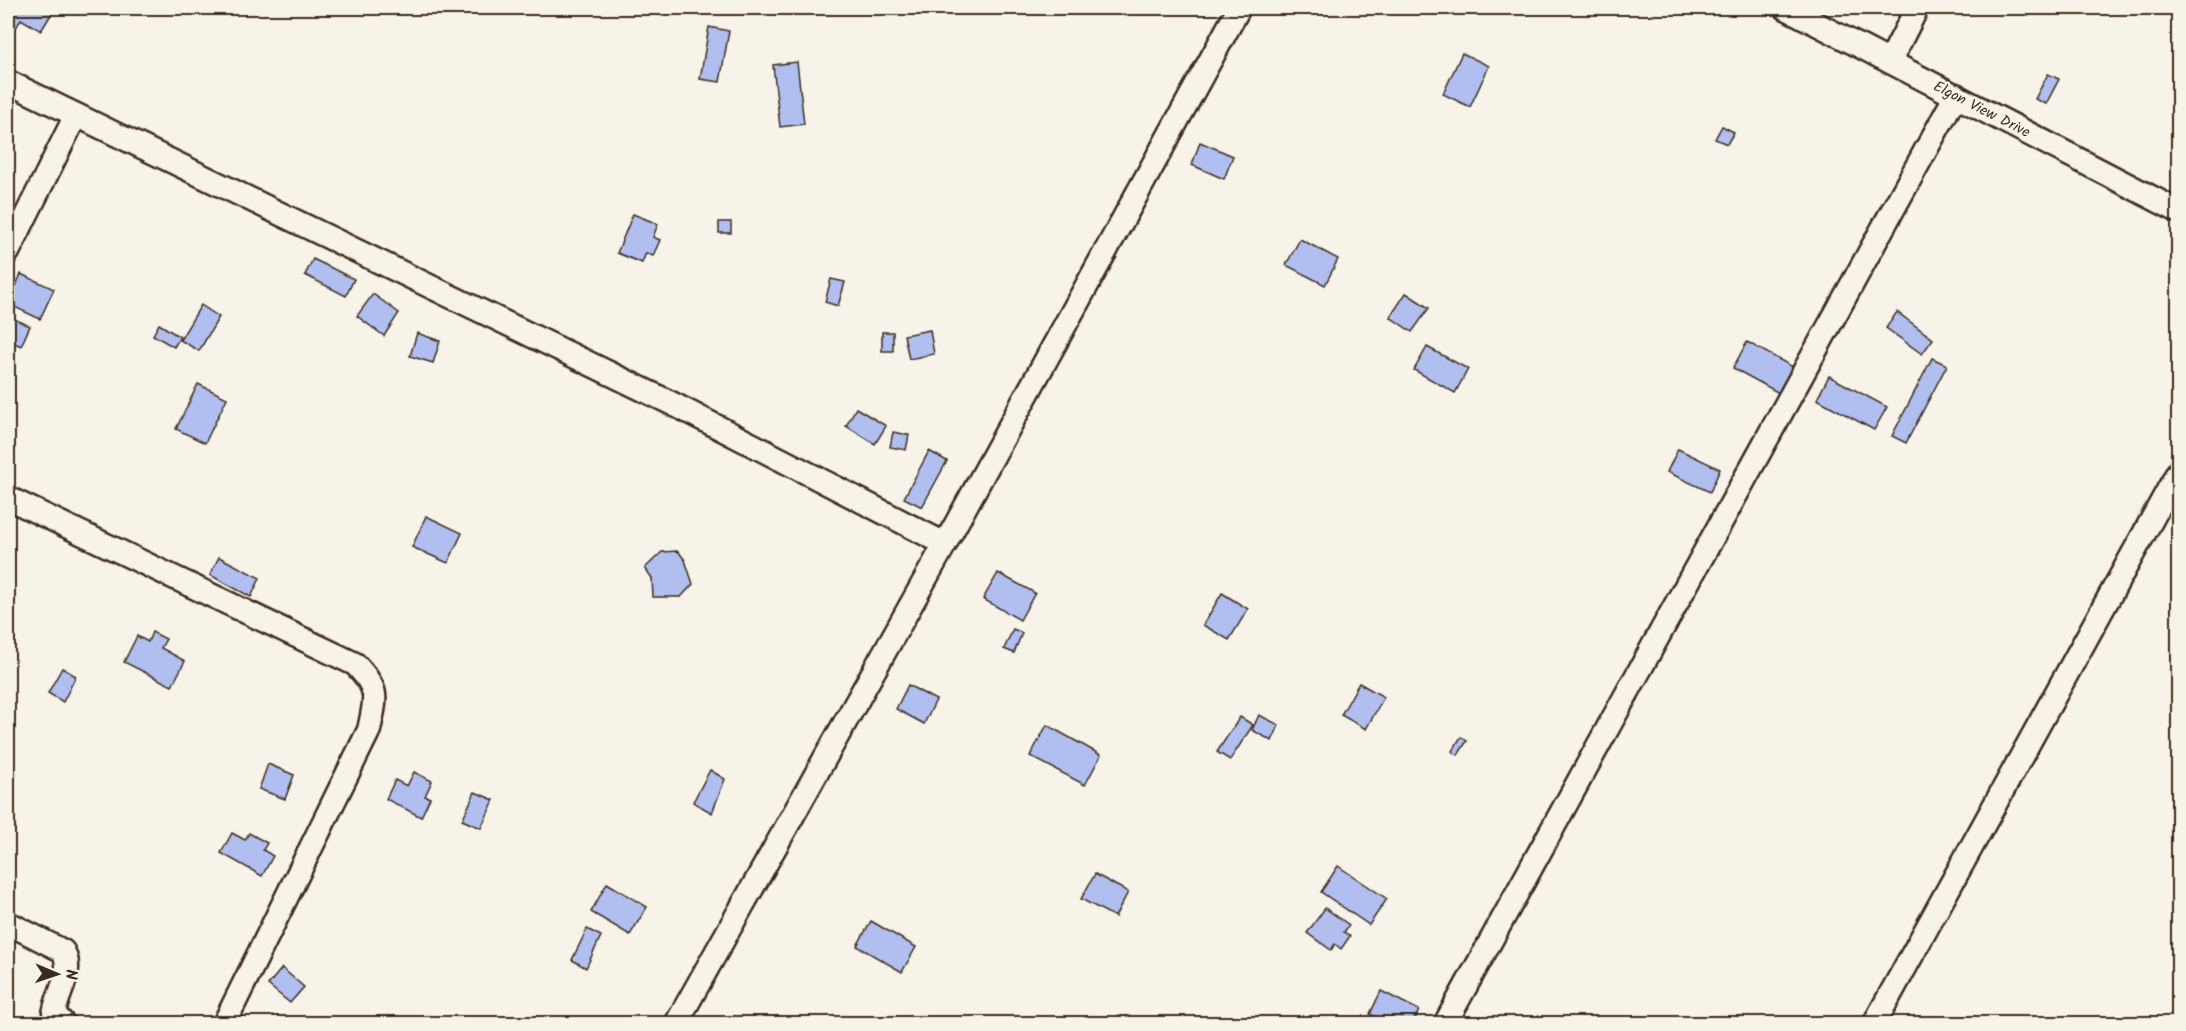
<svg xmlns="http://www.w3.org/2000/svg" width="2186" height="1031" viewBox="0 0 2186 1031" font-family="Kalam,sans-serif">
  <rect width="100%" height="100%" fill="#f7f3e8"/>
  <filter id="ink" filterUnits="userSpaceOnUse"><feTurbulence type="fractalNoise" baseFrequency=".0167" numOctaves="2"/><feDisplacementMap in="SourceGraphic" scale="12" xChannelSelector="R" yChannelSelector="G"/><feConvolveMatrix kernelMatrix="1 2 1 2 8 2 1 2 1" color-interpolation-filters="sRGB"/></filter>
  <g filter="url(#ink)">
    <g fill="#b0bfef" stroke="#3b2a1e" stroke-width="1.5">
      <polygon points="8,8 55,8 41,31 21,19 16,28 8,24"/>
      <polygon points="73,8 88,8 85,14"/>
      <polygon points="676,8 692,8 688,15"/>
      <polygon points="709,27 729,31 720,82 700,79"/>
      <polygon points="1462,53 1489,66 1470,107 1443,94"/>
      <polygon points="797,62 804,124 780,127 773,65"/>
      <polygon points="2048,74 2059,79 2046,104 2035,99"/>
      <polygon points="1722,126 1734,132 1727,144 1715,139"/>
      <polygon points="1200,142 1233,156 1224,179 1192,165"/>
      <polygon points="633,214 658,224 653,237 660,240 653,256 646,253 642,263 617,253"/>
      <rect x="719" y="222" width="12" height="11"/>
      <polygon points="1300,239 1338,259 1325,285 1286,265"/>
      <polygon points="313,259 354,279 346,296 305,275"/>
      <polygon points="21,274 54,289 40,319 8,304"/>
      <polygon points="831,279 845,282 838,306 825,302"/>
      <polygon points="1406,293 1429,308 1412,332 1390,317"/>
      <polygon points="373,294 399,313 384,336 357,316"/>
      <polygon points="201,305 219,317 199,351 180,340"/>
      <polygon points="1897,312 1933,339 1922,354 1886,328"/>
      <polygon points="8,316 30,326 21,346 8,340"/>
      <polygon points="159,324 180,337 174,347 153,335"/>
      <polygon points="930,330 934,354 909,359 904,335"/>
      <rect x="882" y="332" width="11" height="19"/>
      <polygon points="417,333 440,341 433,363 410,356"/>
      <polygon points="1747,342 1793,367 1779,393 1733,368"/>
      <polygon points="1427,347 1468,369 1455,393 1414,370"/>
      <polygon points="1932,358 1947,365 1906,443 1892,436"/>
      <polygon points="1829,376 1887,407 1874,430 1817,399"/>
      <polygon points="198,384 227,398 205,443 176,429"/>
      <polygon points="856,408 886,426 875,444 846,426"/>
      <polygon points="893,432 909,435 906,450 890,447"/>
      <polygon points="1678,449 1720,469 1710,492 1667,472"/>
      <polygon points="929,451 947,461 922,507 904,498"/>
      <polygon points="426,516 462,533 448,563 412,547"/>
      <polygon points="678,551 685,560 693,584 681,597 653,597 652,578 645,568 662,552"/>
      <polygon points="219,557 260,578 251,597 210,575"/>
      <polygon points="998,573 1035,593 1020,620 983,599"/>
      <polygon points="1222,593 1248,609 1229,640 1203,625"/>
      <polygon points="1013,629 1022,633 1014,653 1004,649"/>
      <polygon points="152,632 166,639 161,648 185,661 172,686 124,662 137,636 148,642"/>
      <polygon points="62,668 76,676 63,702 48,693"/>
      <polygon points="1359,683 1384,697 1366,729 1341,715"/>
      <polygon points="908,685 936,700 924,724 896,709"/>
      <polygon points="1259,715 1279,725 1272,741 1252,730"/>
      <polygon points="1240,717 1253,725 1230,760 1217,752"/>
      <polygon points="1047,725 1101,755 1085,785 1030,756"/>
      <polygon points="1461,737 1467,741 1458,755 1452,751"/>
      <polygon points="268,764 294,775 285,799 259,789"/>
      <polygon points="710,770 725,779 712,813 693,802"/>
      <polygon points="414,772 432,781 425,796 430,798 421,817 386,799 395,780 407,786"/>
      <polygon points="475,792 494,800 481,828 462,820"/>
      <polygon points="232,833 245,840 249,833 267,843 263,850 273,856 262,876 221,853"/>
      <polygon points="1338,866 1387,899 1369,925 1321,892"/>
      <polygon points="1095,874 1128,892 1115,917 1081,899"/>
      <polygon points="607,883 647,907 630,935 591,912"/>
      <polygon points="1325,908 1349,925 1344,932 1350,936 1341,949 1335,944 1331,950 1307,933"/>
      <polygon points="871,921 916,947 902,972 857,946"/>
      <polygon points="587,929 601,936 586,968 572,960"/>
      <polygon points="282,968 304,987 290,1003 268,985"/>
      <polygon points="1381,991 1419,1010 1413,1024 1390,1024 1370,1014"/>
    </g>
    <g fill="none" stroke-linecap="round" stroke-linejoin="round">
      <defs>
        <g id="street">
          <polyline points="1786,8 2178,211"/>
          <polyline points="1890,61 1917,8"/>
          <polyline points="8,82 677,406 945,544"/>
          <polyline points="8,252 76,115"/>
          <path d="M8,498L355,664C380,690 376,697 369,730L224,1024"/>
          <path d="M8,923L63,951C75,972 57,992 54,1014L64,1024"/>
          <polyline points="676,1024 945,544 1239,8"/>
          <path d="M1445,1024C1618,715 1784,404 1956,95"/>
          <polyline points="1874,1024 2178,472"/>
        </g>
      </defs>
      <use href="#street" stroke="#3b2a1e" stroke-width="27"/>
      <use href="#street" stroke="#f7f3e8" stroke-width="22"/>
    </g>
  </g>
  <g text-anchor="middle" stroke-width="4.5" stroke-linejoin="round" paint-order="stroke">
    <g font-size="15" fill="#3b2a1e" stroke="#f7f3e8">
      <text transform="translate(1982 109) rotate(27)" y="5">Elgon View Drive</text>
    </g>
  </g>
  <rect width="2186" height="1031" fill="none" stroke="#f7f3e8" stroke-width="30"/>
  <rect x="15" y="15" width="2156" height="1001" fill="none" stroke="#3b2a1e" stroke-width="2" filter="url(#ink)"/>
  <g transform="translate(57 974) rotate(92)" stroke="#f7f3e8" stroke-width="4.5" paint-order="stroke">
  <path d="M0-4.5L10 22L0 15L-10 22Z" fill="#3b2a1e"/>
  <text y="-9" font-size="16" font-weight="bold" text-anchor="middle" fill="#3b2a1e">N</text>
  </g>
</svg>
